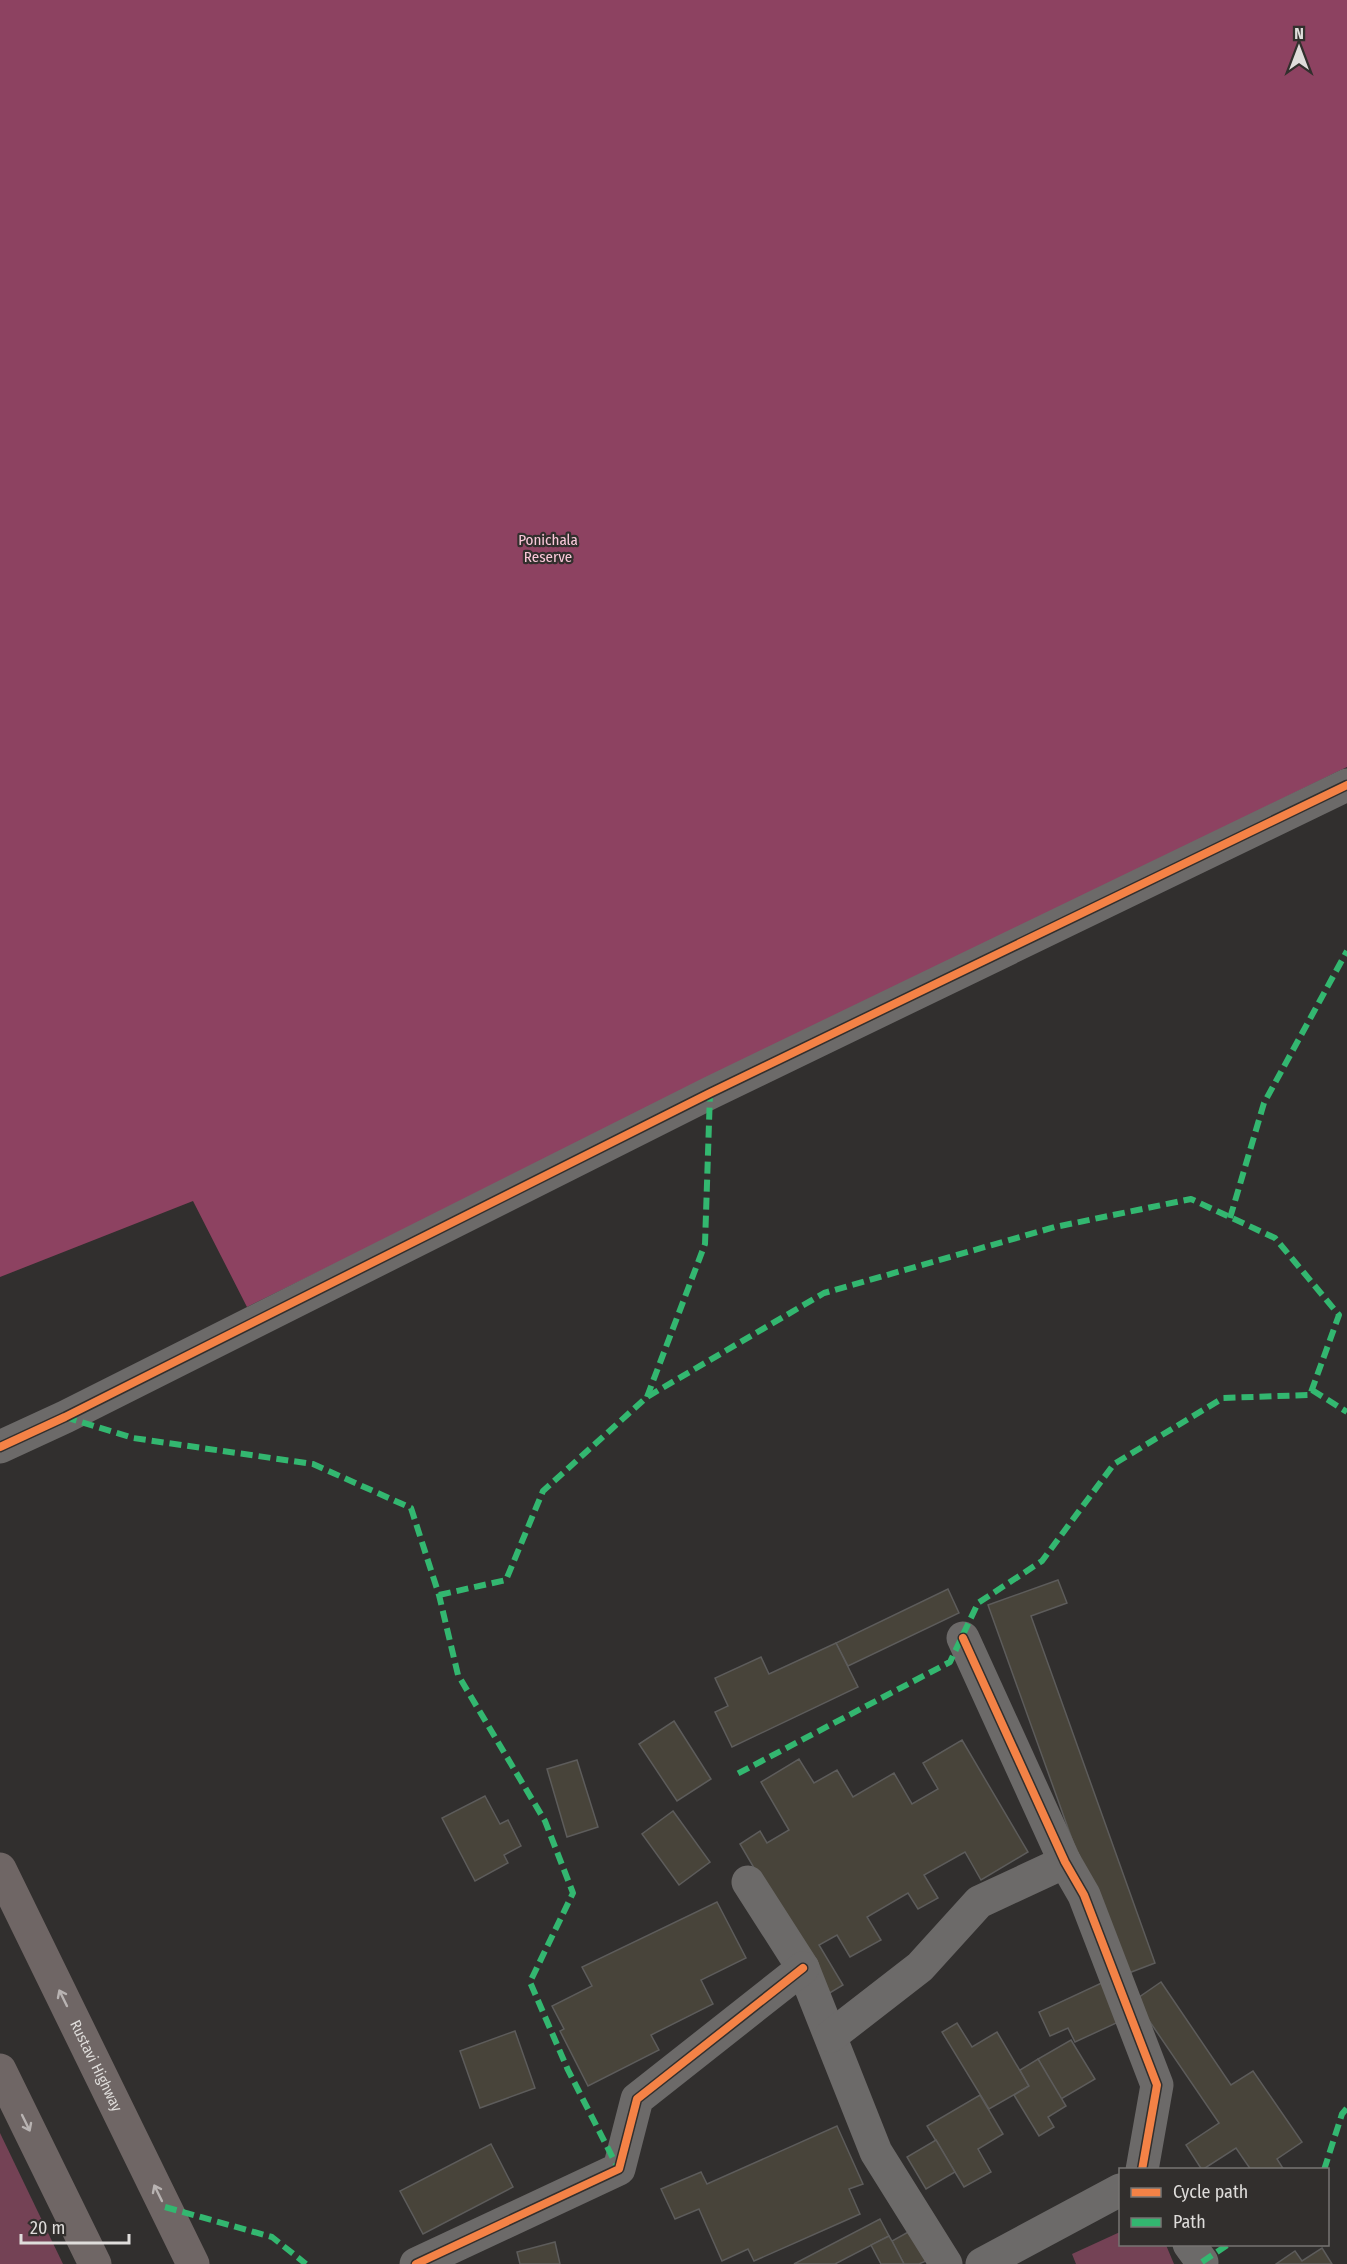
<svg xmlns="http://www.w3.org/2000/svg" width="1347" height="2264" viewBox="0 0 1347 2264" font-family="'Fira Sans Condensed',sans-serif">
  <rect width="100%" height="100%" fill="#312f2e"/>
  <g fill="#744255">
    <polygon points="0,2133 63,2264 0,2264"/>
    <polygon points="1120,2232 1120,2244 1166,2245 1174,2264 1076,2264 1072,2254"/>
  </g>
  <polygon fill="#8d4261" points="0,0 1347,0 1347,767 247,1307 193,1201 0,1277"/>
  <g fill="#48443a" stroke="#5d5c5b" stroke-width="1.5">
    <polygon points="1058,1580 1067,1603 1031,1616 1155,1963 1121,1976 988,1605"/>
    <polygon points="948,1589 959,1613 848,1666 836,1643"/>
    <polygon points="836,1643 858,1687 732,1747 715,1712 728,1706 715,1678 761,1657 769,1674"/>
    <polygon points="674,1721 711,1779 677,1801 639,1744"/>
    <polygon points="962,1740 1028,1852 981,1880 965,1852 924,1875 938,1898 918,1909 908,1893 867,1917 881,1940 850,1957 837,1935 819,1945 843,1985 828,1994 740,1844 760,1831 767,1843 789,1830 761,1782 799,1759 814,1783 837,1770 853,1797 894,1773 912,1804 938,1789 923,1763"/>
    <polygon points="577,1760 598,1827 567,1837 547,1769"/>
    <polygon points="485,1796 500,1824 508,1820 521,1846 504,1855 508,1863 475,1881 442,1818"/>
    <polygon points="673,1811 710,1862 679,1885 642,1834"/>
    <polygon points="717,1902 746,1958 701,1980 713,2004 651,2035 659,2050 588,2086 560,2031 564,2029 552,2006 592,1986 582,1967"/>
    <polygon points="1108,1980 1125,2019 1075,2042 1068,2028 1050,2036 1039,2012"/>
    <polygon points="1161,1982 1231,2085 1253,2071 1302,2142 1277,2159 1284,2170 1251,2170 1236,2148 1202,2170 1186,2145 1219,2123 1135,2000"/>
    <polygon points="957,2023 972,2047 997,2032 1029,2086 989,2109 942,2032"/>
    <polygon points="515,2031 535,2088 480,2108 460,2051"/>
    <polygon points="1071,2040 1095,2079 1061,2099 1038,2059"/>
    <polygon points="1038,2059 1066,2106 1048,2117 1054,2127 1039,2136 1014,2095 1029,2086 1020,2070"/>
    <polygon points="980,2095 1003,2134 978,2149 991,2172 964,2187 927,2126"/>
    <polygon points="837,2126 863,2184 849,2189 860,2214 754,2261 748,2249 722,2261 699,2209 675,2219 661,2189 701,2172 707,2184"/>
    <polygon points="936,2140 955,2172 926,2189 907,2157"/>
    <polygon points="491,2144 513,2187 423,2234 400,2191"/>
    <polygon points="880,2219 889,2236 835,2264 794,2264"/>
    <polygon points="910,2231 926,2261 919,2264 904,2264 892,2241"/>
    <polygon points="889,2236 892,2241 904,2264 881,2264 871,2245"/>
    <polygon points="555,2242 560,2264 520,2264 517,2252"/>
    <polygon points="1322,2248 1332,2264 1276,2264 1295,2251 1302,2261"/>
  </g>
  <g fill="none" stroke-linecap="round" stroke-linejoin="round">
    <g stroke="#6c6a69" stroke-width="33">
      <polyline points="0,1447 65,1417 710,1093 1347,785"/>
      <polyline points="963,1638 1065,1862 1084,1895 1157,2085 1142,2170"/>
      <polyline points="748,1882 803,1968 876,2152 946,2264"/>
      <polyline points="831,2036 920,1967 979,1902 1065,1862"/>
      <polyline points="1189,2244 1202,2262"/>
      <polyline points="416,2264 619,2169 637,2099 803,1968"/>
      <polyline points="982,2264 1120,2190"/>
    </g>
    <g stroke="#6f6665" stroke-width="33">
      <path id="s1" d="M0,1869L193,2264"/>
      <polyline points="0,2070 95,2264"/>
    </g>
    <g stroke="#33b770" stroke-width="6" stroke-dasharray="12 6" stroke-linecap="butt">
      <polyline points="1230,1218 1264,1103 1347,951"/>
      <polyline points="1312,1390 1347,1412"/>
      <polyline points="647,1397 705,1244 710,1093"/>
      <polyline points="65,1417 133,1438 313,1464 411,1508 439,1595 458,1675 545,1821 573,1893 530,1982 568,2070 618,2168"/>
      <polyline points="439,1595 506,1580 543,1491 647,1397 824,1293 1055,1227 1191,1199 1275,1238 1339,1315 1310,1395 1223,1398 1114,1464 1042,1561 978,1603 950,1662 737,1774"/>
      <polyline points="1324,2170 1342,2114 1347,2108"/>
      <polyline points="165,2207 272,2237 306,2264"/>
      <polyline points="1202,2262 1229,2244"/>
    </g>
    <defs>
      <g id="cycleway">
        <polyline points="0,1447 65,1417 710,1093 1347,785"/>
        <polyline points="963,1638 1065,1862 1084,1895 1157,2085 1142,2170"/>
        <polyline points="416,2264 619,2169 637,2099 803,1968"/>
      </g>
    </defs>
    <use href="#cycleway" stroke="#322f2d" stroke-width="11"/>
    <use href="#cycleway" stroke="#f48246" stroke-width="8"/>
  </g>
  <defs><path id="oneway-shaft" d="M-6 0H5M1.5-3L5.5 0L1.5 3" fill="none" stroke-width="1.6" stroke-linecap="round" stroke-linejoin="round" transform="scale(1.5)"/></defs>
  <g stroke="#b8b3b2">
    <use href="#oneway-shaft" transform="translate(63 1998) rotate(-116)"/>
    <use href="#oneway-shaft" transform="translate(26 2123) rotate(64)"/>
    <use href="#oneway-shaft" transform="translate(158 2193) rotate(-116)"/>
  </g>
  <g text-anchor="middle" stroke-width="4.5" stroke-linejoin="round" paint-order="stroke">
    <g font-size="15" fill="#fac8d9" stroke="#322f2d">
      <text x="548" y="545">Ponichala<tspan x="548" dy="17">Reserve</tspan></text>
    </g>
    <g font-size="15" fill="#dfdddb" stroke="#322f2d">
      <text dy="5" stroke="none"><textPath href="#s1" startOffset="219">Rustavi Highway</textPath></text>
    </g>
  </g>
  <rect x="1119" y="2168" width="210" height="78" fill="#322f2d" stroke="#777573" stroke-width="1.5"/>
  <rect x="1131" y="2188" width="30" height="9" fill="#f48246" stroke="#777573" stroke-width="1.5"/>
  <text x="1173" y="2198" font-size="18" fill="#dfdddb">Cycle path</text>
  <rect x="1131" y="2218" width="30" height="9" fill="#33b770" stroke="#777573" stroke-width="1.5"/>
  <text x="1173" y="2228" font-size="18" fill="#dfdddb">Path</text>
  <g transform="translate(1299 48)" stroke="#322f2d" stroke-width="4.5" paint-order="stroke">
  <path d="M0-4.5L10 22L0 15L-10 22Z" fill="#dfdddb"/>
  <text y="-9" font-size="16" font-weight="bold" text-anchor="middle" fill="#dfdddb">N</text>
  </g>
  <path d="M21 2234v9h108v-9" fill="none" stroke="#dfdddb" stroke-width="3"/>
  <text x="30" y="2234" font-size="18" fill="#dfdddb" stroke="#322f2d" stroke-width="4.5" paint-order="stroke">20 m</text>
</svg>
